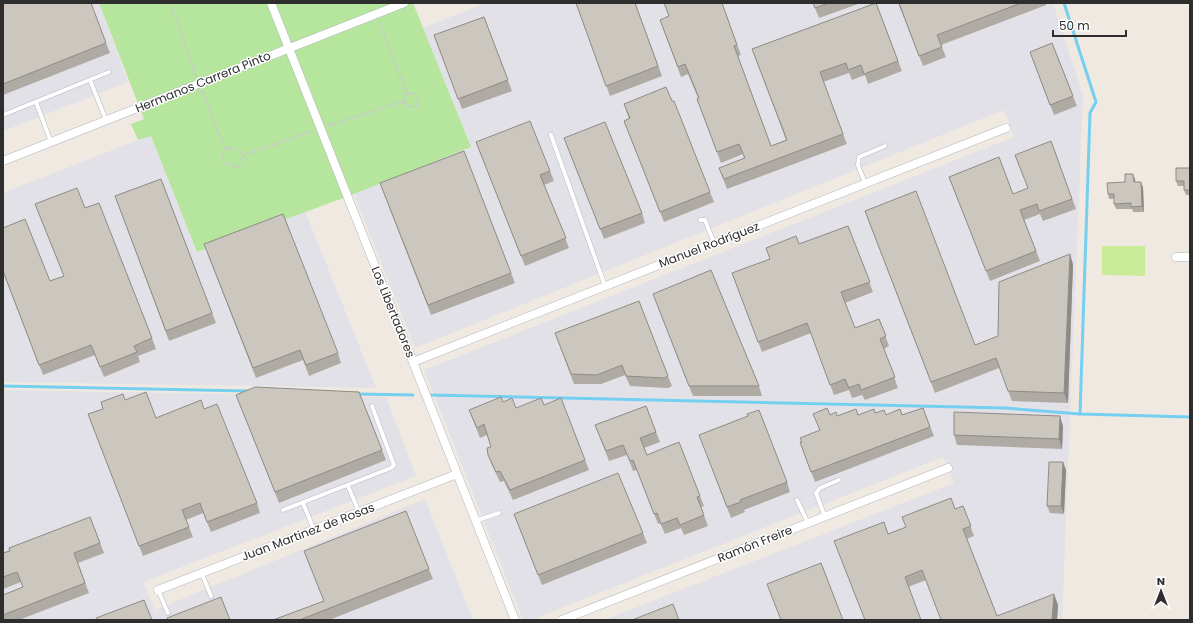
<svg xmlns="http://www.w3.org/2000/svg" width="1193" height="623" viewBox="0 0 1193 623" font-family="Poppins,sans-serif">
  <rect width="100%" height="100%" fill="#efe9e1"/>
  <g fill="#e3e1e8">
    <polygon points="3,3 99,3 128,82 3,131"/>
    <polygon points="486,3 1053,3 1083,95 1062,620 604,620 954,483 943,457 531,620 523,620 424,370 1014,137 1004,110 415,348 354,194 471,147 423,28"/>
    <polygon points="151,135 197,252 305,211 376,388 3,382 3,193"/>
    <polygon points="3,390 386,397 416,476 143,582 155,610 425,499 473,620 3,620"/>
  </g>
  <polygon fill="#b6e59e" points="99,3 413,3 471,147 354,194 197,252 151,136 138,140 131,124 144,119"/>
  <polygon fill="#c9ec9a" points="1102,246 1145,246 1145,276 1102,275"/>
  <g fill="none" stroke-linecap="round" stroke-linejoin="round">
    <g stroke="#75cff0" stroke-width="3">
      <polyline points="1064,3 1096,102 1090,113 1080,414"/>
      <polyline points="3,386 247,391"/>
      <polyline points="356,394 413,395"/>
      <polyline points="431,395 1005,408 1080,414 1190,417"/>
    </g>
    <defs>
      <g id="lane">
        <polyline points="90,80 106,120"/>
        <polyline points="36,102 51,142"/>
        <polyline points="3,115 109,72"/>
        <polyline points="551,135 605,286"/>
        <polyline points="865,183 858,165 859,157 885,146"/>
        <polyline points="700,220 705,220 714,243"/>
        <polyline points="348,486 359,512"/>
        <polyline points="797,500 808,523"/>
        <polyline points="303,503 314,530"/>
        <polyline points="283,510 391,468 394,465 372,406"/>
        <polyline points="825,517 816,493 820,488 839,480"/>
        <polyline points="475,521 499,513"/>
        <polyline points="202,574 211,596"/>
        <polyline points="158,590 168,613"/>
      </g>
      <g id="street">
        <polyline points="271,3 515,620"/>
        <polyline points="3,161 404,3"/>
        <polyline points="1176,257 1190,257"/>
        <polyline points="413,362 1006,128"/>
        <polyline points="158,590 457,474"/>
        <polyline points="562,620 948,468"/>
      </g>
    </defs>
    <use href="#lane" stroke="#b4b7c1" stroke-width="5"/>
    <use href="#street" stroke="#b4b7c1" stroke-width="9"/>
    <g stroke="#c9c9c9" stroke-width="2" stroke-dasharray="3 2" stroke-linecap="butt">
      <polyline points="170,3 196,76"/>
      <polyline points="379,22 407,94"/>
      <polyline points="202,91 225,149 222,155 224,164 238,167 244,155 313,131"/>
      <polyline points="328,126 404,101 406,106 416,107 419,97 415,93 407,94 404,101"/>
      <path d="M225,149C234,147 237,149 243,155"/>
    </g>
    <use href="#lane" stroke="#fff" stroke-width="4"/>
    <use href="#street" stroke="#fff" stroke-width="8"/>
  </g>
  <g fill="#afaba4">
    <polygon points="3,3 106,43 110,53 3,95"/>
    <polygon points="576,3 635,3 662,76 610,96"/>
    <polygon points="722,3 741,55 738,56 771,146 786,140 752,49 876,3 902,71 868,84 865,75 852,80 849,73 823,82 847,144 727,189 719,168 744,158 743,154 721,163 697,99 698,98 688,74 681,77 660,20"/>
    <polygon points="813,3 861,3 819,18"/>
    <polygon points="898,3 1046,3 1046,5 941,45 946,57 923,66"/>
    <polygon points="484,17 512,91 462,109 434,35"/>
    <polygon points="1052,43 1077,106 1054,115 1030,52"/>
    <polygon points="624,104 710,192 714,202 664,222 624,121 629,119"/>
    <polygon points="564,138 642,213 645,223 604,239"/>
    <polygon points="1051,141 1076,209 1043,221 1040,214 1024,220 1040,261 990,281 949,177 1013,194 1028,188"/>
    <polygon points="476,142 550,171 554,181 544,185 569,248 525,266"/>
    <polygon points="1190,168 1190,195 1186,195 1184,190 1184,186 1178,186 1176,181"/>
    <polygon points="161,179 216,323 169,341 115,196"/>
    <polygon points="1135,179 1135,182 1143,187 1144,212 1133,212 1132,209 1116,209 1114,204 1114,199 1109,199 1108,194 1125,182"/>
    <polygon points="384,194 511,273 515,283 431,315"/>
    <polygon points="35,204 85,208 152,338 156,349 138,356 140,362 104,377 95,355 43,375 3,272 50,281 64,276"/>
    <polygon points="865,211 975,345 998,336 1073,264 1068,403 1012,401 999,368 935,393"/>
    <polygon points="848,226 873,292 845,303 855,328 879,319 889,346 884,349 898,388 865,400 862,395 852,398 849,390 834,395 811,333 762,352 732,273 770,259 799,244"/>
    <polygon points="208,255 338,353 341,363 309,376 303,360 256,378"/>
    <polygon points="657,304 759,386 762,396 693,396"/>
    <polygon points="555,333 668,376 672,386 668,388 630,386 625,375 601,384 574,384"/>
    <polygon points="236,395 382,450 386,460 279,503"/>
    <polygon points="125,400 156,418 204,409 257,503 260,513 211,532 203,513 186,520 193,537 143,556 92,425 103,409"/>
    <polygon points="503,402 516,408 544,405 585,460 589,470 513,500 504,481 500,482 492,465 488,455 491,447 487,435 480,438 469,410"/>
    <polygon points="646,406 660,442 644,448 647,455 700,496 704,506 701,507 708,526 684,535 681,528 665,534 660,523 658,524 637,470 633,471 627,455 609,461 595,425"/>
    <polygon points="923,408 934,436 815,482 800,442 820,430 830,415 837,416 875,413 886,415 902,415"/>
    <polygon points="1063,426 1062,449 957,445 954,435"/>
    <polygon points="703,445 787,482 790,492 744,510 745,512 731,518"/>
    <polygon points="1063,462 1066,470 1064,514 1050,513 1047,506"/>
    <polygon points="963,506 974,536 967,539 997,616 1058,605 1057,620 941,620 926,580 908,587 888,534"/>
    <polygon points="514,514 643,533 647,543 542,585"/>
    <polygon points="90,517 104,553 78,563 89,593 19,620 3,620 3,595 23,587 21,582 3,589 3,553"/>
    <polygon points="304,551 429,569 433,579 329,620 273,620 324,601"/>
  </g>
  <g fill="#8e8b86">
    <polygon points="1133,174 1135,179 1136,187 1134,182"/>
    <polygon points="1141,182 1143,187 1144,212 1142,206"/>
    <polygon points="1070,254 1073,264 1068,403 1064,393"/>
    <polygon points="1060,416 1063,426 1062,449 1059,439"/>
    <polygon points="1063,462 1066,470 1064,514 1061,506"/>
    <polygon points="1054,594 1058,605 1057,620 1052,620"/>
  </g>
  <g fill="#cbc7bf" stroke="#8e8b86">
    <polygon points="3,3 91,3 106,43 3,84"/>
    <polygon points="576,3 635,3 658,66 606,86"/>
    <polygon points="664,3 722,3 737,45 734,46 771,146 787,140 752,49 876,3 898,61 864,74 861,65 848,70 846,63 820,72 843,134 724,179 719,168 745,158 739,144 717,152 697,99 699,98 685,64 678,67 660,20 669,16"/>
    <polygon points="813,3 829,3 815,8"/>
    <polygon points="899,3 1021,3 937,35 942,47 919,56"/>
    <polygon points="484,17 508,80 458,99 434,35"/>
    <polygon points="1052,43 1073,96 1050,105 1030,52"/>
    <polygon points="666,87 672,101 674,101 710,192 660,212 624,121 630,118 624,104"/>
    <polygon points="530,121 550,171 540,175 566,238 521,256 476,142"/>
    <polygon points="605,122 642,213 600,229 564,138"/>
    <polygon points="1051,141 1072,199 1039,211 1037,204 1020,210 1036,251 986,271 949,177 999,157 1013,194 1028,188 1015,155"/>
    <polygon points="464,151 511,273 428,305 380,183"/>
    <polygon points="1176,168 1190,168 1190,190 1184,190 1184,181 1176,181"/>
    <polygon points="1125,174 1133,174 1134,182 1141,182 1142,206 1131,207 1131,203 1114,204 1114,194 1108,194 1107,183 1125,182"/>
    <polygon points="161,179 212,313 166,331 115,196"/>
    <polygon points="77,188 85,208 99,203 152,338 134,346 137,352 100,367 91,345 39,365 3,271 3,228 25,219 50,281 64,276 35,204"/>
    <polygon points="916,191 975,345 998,336 999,282 1070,254 1064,393 1008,391 996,358 931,382 865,211"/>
    <polygon points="283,214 338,353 306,365 300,350 253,368 204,244"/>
    <polygon points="848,226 870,282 841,292 855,328 879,319 886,336 880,339 895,377 861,390 859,384 849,388 845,379 830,385 807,323 758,342 732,273 770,259 766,248 796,236 799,244"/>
    <polygon points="711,270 759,386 689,386 653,294"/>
    <polygon points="639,301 668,376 664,378 626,376 622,365 597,375 571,374 555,333"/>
    <polygon points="255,387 359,392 382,450 275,492 236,395"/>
    <polygon points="146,392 156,418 201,400 204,409 217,404 257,503 207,522 200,503 182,510 189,527 139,546 88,414 103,409 101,402 123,394 125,400"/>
    <polygon points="501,397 503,402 512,398 516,408 541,398 544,405 561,398 585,460 510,490 500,471 496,472 488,455 487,448 491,447 484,424 477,428 469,410"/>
    <polygon points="646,406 656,432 640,438 647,455 679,442 700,496 697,497 704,515 680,525 677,518 661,524 657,513 654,514 633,460 630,461 623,445 606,451 595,425"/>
    <polygon points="827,408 830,415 836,412 837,416 856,409 858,415 874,409 875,413 884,410 886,415 900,409 902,415 923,408 930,427 811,472 800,442 802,442 800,438 820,430 813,414"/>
    <polygon points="759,410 787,482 740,500 741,502 727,507 699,435 748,416 747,414"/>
    <polygon points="954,412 1060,416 1059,439 954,435"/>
    <polygon points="1049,462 1063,462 1061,506 1047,506"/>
    <polygon points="618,473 643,533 538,575 514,514"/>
    <polygon points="951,498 955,509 963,506 971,526 963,529 997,616 1054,594 1052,620 941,620 922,570 905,577 921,620 865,620 834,541 884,522 888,534 906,527 902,517"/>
    <polygon points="406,511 429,569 302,619 303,620 273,620 324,601 304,551"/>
    <polygon points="90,517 100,543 74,553 85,583 3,615 3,595 23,587 17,572 3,577 3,553 10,551 9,548"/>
    <polygon points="821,563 843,620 781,620 767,584"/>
    <polygon points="221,597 230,620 168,620 167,618"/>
    <polygon points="144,600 152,620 97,620 96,618"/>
    <polygon points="673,604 679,620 632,620"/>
  </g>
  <g text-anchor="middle" stroke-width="3" stroke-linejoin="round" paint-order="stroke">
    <g font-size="12" fill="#2e2e2e" stroke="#fff">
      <text transform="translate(203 82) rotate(-22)" y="4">Hermanos Carrera Pinto</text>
      <text transform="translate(709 245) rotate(-21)" y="4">Manuel Rodríguez</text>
      <text transform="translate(393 312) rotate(68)" y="4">Los Libertadores</text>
      <text transform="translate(308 532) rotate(-21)" y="4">Juan Martinez de Rosas</text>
      <text transform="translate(755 544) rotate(-22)" y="4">Ramón Freire</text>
    </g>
  </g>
  <rect width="1193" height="623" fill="none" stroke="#2e2e2e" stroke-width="8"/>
  <g transform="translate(1161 591)" stroke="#ffffff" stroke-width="3" paint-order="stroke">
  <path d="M0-3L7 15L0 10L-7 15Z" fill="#2e2e2e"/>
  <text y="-6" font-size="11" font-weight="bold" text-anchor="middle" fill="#2e2e2e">N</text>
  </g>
  <path d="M1053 30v6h73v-6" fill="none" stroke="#2e2e2e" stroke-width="2"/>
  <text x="1059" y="30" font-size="12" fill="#2e2e2e" stroke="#ffffff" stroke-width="3" paint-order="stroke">50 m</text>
</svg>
